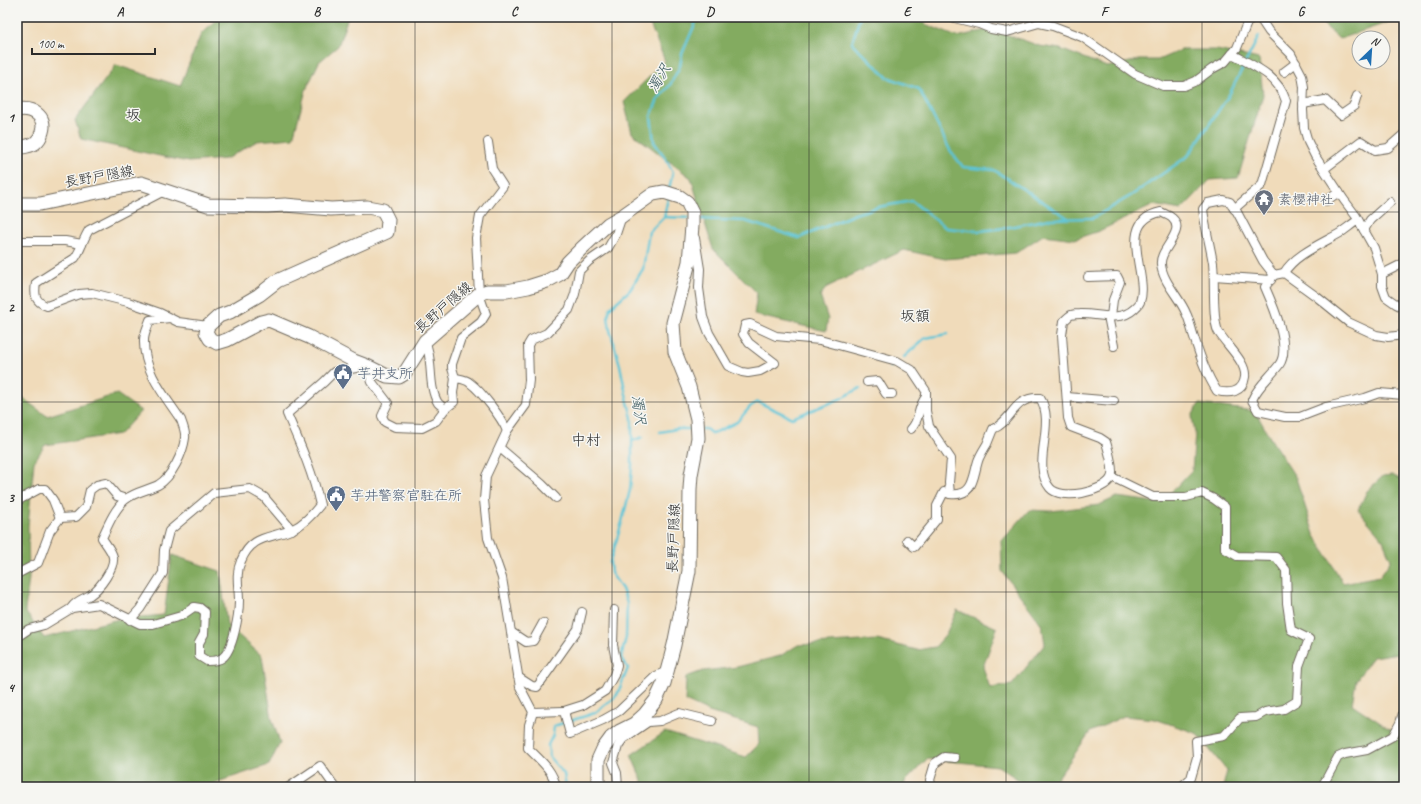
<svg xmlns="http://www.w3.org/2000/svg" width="1421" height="804" viewBox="0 0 1421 804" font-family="Caveat,'Klee One',sans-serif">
  <rect width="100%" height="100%" fill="#f6f6f2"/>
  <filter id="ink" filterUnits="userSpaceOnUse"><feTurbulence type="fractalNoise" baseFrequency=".025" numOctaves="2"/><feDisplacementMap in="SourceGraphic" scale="8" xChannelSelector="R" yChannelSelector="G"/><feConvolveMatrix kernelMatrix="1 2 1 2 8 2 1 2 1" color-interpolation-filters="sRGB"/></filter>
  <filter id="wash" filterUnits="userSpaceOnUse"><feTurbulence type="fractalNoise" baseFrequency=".012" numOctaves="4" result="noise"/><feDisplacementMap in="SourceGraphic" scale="16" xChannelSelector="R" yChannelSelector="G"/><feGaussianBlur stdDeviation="0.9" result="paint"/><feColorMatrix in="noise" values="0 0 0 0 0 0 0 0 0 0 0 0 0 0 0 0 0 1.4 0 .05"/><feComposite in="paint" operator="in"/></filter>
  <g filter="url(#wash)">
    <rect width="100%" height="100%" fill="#f0dbba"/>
    <g fill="#83ab61" stroke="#576b46">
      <polygon points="219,17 348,17 338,46 319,62 306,90 293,138 257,141 226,159 188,162 81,139 75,120 116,65 180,86 201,34"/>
      <polygon points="647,17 924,17 925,24 957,37 991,29 1040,46 1060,49 1107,67 1139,60 1158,60 1181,50 1217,50 1259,59 1263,95 1238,178 1210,180 1181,210 1154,205 1099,231 1075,239 1043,235 1016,253 945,259 904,250 827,287 820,296 828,319 826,331 754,315 757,293 713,249 691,178 632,133 624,102 665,61"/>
      <polygon points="1316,17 1404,17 1404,22 1398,19 1339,39"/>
      <polygon points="17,394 47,416 117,394 141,411 120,434 45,445 34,462 28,526 29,578 25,611 44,638 119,619 164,615 172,555 220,571 227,625 262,656 272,719 280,743 269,765 202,787 17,787"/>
      <polygon points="1199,404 1255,411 1272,441 1296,478 1314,534 1343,583 1380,576 1391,560 1382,538 1358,510 1367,491 1383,476 1392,475 1404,481 1404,652 1373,657 1356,680 1352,704 1388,728 1404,734 1404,787 1223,787 1227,771 1196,733 1155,719 1124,716 1090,732 1057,779 1047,787 1033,787 1026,785 998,766 927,759 905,782 903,787 645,787 631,755 665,732 746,757 759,744 758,727 709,712 685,701 686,677 703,671 737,667 780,656 798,645 877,640 917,650 935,647 945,636 957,610 997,628 983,667 990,688 1012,685 1045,644 1042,625 1002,571 1001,542 1029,510 1051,511 1099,505 1117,497 1161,503 1192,470 1195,434 1192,416"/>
    </g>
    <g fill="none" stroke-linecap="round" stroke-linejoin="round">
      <g stroke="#5cc5d7" stroke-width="2.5">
        <polyline points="860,17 852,43 887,77 919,89 950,150 963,167 994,170 1068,218"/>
        <polyline points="669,189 673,172 664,156 654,142 651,116 658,99 670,85 680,66 682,54 698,17"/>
        <polyline points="664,217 689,218"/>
        <polyline points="696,219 745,221 799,238 855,214 878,207 912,201 946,228 980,231 1004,228 1049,219 1093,218 1132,195 1188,156 1229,95 1259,36"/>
        <polyline points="904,357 925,338 948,334"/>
        <polyline points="890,367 891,366"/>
        <polyline points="702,429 706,429 712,434 737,422 751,406 758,402 792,418 840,399 860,388"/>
        <polyline points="660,432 677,429 692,429"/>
        <polyline points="632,441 643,437"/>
        <polyline points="566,787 564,774 550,758 548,745 553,735 554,726 595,713 617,695 628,668 621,658 626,637 627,603 622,589 611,573 610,562 622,522 630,490 632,466 632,418 625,390 620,365 610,330 608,316 610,308 630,290 643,269 649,232 664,217 668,198"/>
      </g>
    </g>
  </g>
  <g filter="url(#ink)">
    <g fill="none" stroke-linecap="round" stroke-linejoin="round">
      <defs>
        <g id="minor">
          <polyline points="950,17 979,24 991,29 1007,32 1039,23 1053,26 1082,37 1135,74 1163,86 1184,86 1196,81 1212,69 1225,62 1237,48 1247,23 1252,17"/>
          <polyline points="1259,17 1269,32 1291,54 1302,75 1304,87 1303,110 1304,128 1308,142 1315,156 1344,200 1356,216 1374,248 1382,274 1382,286 1386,297 1396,304 1404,308"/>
          <path d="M1232,54C1254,66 1278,75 1286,101L1262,185L1234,209"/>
          <polyline points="1284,72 1296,63"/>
          <polyline points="1303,104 1325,100 1341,115 1354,106 1357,96"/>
          <polyline points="1324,169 1361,141 1375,150 1388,148 1404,134"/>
          <path d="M164,191L89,230C83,239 81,250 75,258L36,283C34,295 35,302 47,306L79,294L92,293L128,302L160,313L178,322L208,326"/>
          <polyline points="1326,201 1339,192"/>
          <polyline points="1364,230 1370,220 1390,202"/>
          <path d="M695,238L700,269L699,288L703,317L709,333L728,366L742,372L748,373L760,371L775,363L749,343L743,334L745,325L750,324L776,336L820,340L897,361L912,370L926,391V411L929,426L934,434L951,459L949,483L950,494C974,497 973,477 978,461C980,455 984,449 987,444C989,439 991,434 993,429C1013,421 1013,396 1040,398C1057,424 1030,464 1050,488C1061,501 1104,492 1111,478C1115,471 1108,449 1106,442L1100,438L1071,427L1068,418L1062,335L1064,321C1066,319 1069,316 1071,315C1074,314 1078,314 1080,314C1098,313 1119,323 1134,309C1136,307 1139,305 1140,302C1150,275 1114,222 1161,212C1164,214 1169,215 1172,218C1187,231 1159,249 1161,264C1162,281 1180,298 1186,313C1190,321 1191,329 1194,337C1200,356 1206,374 1217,391C1229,394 1243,393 1245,377C1247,362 1225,344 1218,331C1212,318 1215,280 1213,263C1210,245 1205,227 1203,209L1208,203L1223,200L1230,202L1237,212L1263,261L1274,275L1284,273L1317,297L1348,322L1376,335L1388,337L1404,335"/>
          <polyline points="17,241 65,241 82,244"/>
          <path d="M1284,273C1294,255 1323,243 1340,233C1346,229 1352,224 1358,220"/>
          <polyline points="1382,274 1404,263"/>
          <path d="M1274,275L1265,287C1273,305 1292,348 1279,365C1270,377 1258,386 1252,400L1258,411L1285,417H1300L1326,407L1365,398L1379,393L1404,395"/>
          <polyline points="1214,276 1271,280"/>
          <polyline points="1088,277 1117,276 1120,282 1113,300 1111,316"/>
          <polyline points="1108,316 1114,346"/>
          <path d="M425,341C434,359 427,385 438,403C440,405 443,407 445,409"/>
          <polyline points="455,378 452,368 452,364 461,338 481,322 486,314 479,294 476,238 480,216 503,186 492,169 488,142"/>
          <polyline points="867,382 878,381 886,394 892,394"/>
          <polyline points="1067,397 1114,401"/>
          <path d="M911,429C920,420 917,409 925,398"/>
          <polyline points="500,448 542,484 556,498"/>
          <polyline points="1112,477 1153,497 1186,497 1202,493 1214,499 1225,507 1225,549 1237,556 1276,557 1286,570 1287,603 1291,630 1309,639 1299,666 1297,701 1284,709 1265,712 1256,717 1240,718 1224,736 1196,741 1197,757 1191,778 1181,787"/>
          <polyline points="17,501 39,489 45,489 53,500 60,518 76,517 86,507 90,490 97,485 106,483 117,496 126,499"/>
          <polyline points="907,540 914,547 937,519 937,506 944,492 950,494"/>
          <polyline points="17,574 38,563 50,531 60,518"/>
          <path d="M72,607C76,601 83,599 90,595C99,589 115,568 113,557C112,551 105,543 102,538C108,525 115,508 126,499C135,492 148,490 158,485C172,477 183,453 185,438C186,432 183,426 181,420C165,396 143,371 144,340C144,334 148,326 150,320L170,318"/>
          <polyline points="130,620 140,609 163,573 164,550 169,531 214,493 250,489 264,497 292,530"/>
          <polyline points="511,632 526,642 533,641 543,623"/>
          <path d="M17,637L29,629L44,625L72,608L99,604L140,624H153L181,616L194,607L200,608L205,612L204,634L199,643V656L207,661C212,661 218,661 222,658C233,651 239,614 239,601C239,587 235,574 241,561C252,534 271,539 293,529C304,524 313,514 320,505C313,473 300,444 287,414L324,382L334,372L367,366L372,382L388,403L382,416L385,422L395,427L422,428L436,421L445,409L454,402L453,393L455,378C460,379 466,379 470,383C481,391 502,418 507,431"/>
          <polyline points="518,677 532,686 537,687 578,629 582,612"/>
          <polyline points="564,711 583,705 605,691 614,675 617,665 613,645 614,610"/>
          <polyline points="533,712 564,711 570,734 603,720 619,711 656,676 667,671"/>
          <polyline points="648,722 660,721 679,713 712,721"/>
          <polyline points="289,787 320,766 335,787"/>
          <path d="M556,787C553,770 540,760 528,748L529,725L533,712L520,687L502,578L488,538L484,500L486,476L507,431L526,405L529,380L528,345L531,340L547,333L569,310L575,294L579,271L589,261L608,248L616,234L622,216"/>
          <polyline points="618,787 617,773 613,763 618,746 623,739 648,722 645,714"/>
          <polyline points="932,787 930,780 935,763 944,757 955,758"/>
          <polyline points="1320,787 1323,785 1338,757 1345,754 1367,750 1393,736 1400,723 1404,710"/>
        </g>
        <g id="primary">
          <path d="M17,110C32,107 47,116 42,132C41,136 39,140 35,143C31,146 23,147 17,148"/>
          <polyline points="17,204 40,204 141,183 208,205 267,206 285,205 331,209 367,207 383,210 388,220 387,232 277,281 259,295 230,312 219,316 208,326 206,332 210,339 217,343 227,340 261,322 269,320 309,337 354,361 367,366 387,376 399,377 404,374 425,341 479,294 487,291 507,291 528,287 547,281 560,274 568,262 582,248 608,224 622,216 653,194 664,192 680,197 687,202 692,212 692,226 689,262 673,323 675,352 689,387 697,419 698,438 691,475 690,489 689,571 674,645 664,683 656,700 645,714 634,724 620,731 611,738 603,749 598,760 598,787"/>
        </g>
      </defs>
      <use href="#minor" stroke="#70695d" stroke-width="10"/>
      <use href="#primary" stroke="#70695d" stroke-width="15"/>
      <use href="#minor" stroke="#fff" stroke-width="8"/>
      <use href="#primary" stroke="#fff" stroke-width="13"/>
    </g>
  </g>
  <path fill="none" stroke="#2b2b2b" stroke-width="1" stroke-opacity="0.55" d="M219,17V787M415,17V787M612,17V787M809,17V787M1006,17V787M1202,17V787M17,212H1404M17,402H1404M17,592H1404"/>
  <defs>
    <symbol id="temple-pin" viewBox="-11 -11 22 30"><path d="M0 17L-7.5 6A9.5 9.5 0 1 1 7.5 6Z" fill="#6b7280" stroke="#f6f6f2"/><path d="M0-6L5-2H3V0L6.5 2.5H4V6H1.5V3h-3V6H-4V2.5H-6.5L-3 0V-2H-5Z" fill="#fff"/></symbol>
    <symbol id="civic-pin" viewBox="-11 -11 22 30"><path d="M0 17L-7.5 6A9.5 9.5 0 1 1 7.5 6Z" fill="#5c6f8a" stroke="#f6f6f2"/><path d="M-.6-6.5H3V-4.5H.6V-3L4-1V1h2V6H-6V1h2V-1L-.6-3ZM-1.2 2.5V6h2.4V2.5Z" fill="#fff"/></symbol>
  </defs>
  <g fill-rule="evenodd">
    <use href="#temple-pin" x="1253" y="188" width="22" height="30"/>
    <use href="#civic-pin" x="332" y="362" width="22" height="30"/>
    <use href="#civic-pin" x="325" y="484" width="22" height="30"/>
  </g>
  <g text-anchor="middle" stroke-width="3" stroke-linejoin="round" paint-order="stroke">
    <g font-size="14" fill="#2b2b2b" stroke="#f6f6f2">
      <text transform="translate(99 176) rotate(-10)" y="5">長野戸隠線</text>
      <text transform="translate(443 307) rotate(-41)" y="5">長野戸隠線</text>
      <text transform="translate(673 538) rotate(-88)" y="5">長野戸隠線</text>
    </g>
    <g font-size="14" fill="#5b616d" stroke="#f6f6f2" text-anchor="start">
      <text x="1278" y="204">素櫻神社</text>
    </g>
    <g font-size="14" fill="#4e5e75" stroke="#f6f6f2" text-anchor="start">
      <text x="357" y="378">芋井支所</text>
      <text x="350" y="500">芋井警察官駐在所</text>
    </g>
    <g font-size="15" font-style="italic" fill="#3a595f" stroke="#f6f6f2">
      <text transform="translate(659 78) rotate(-59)" y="5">濁沢</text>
      <text transform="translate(639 410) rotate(82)" y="5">濁沢</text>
    </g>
    <g font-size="15" fill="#2b2b2b" stroke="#f6f6f2">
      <text x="133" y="120">坂</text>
      <text x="915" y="321">坂額</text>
      <text x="586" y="445">中村</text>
    </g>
  </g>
  <rect width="1421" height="804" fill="none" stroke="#f6f6f2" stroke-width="44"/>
  <g transform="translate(1371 50) rotate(25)"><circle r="19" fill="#f6f6f2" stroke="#a5a5a2"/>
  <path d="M0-3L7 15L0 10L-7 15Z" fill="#1f6fb2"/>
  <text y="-6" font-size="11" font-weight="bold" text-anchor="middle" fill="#2b2b2b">N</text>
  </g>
  <path d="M32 48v6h123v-6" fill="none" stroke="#2b2b2b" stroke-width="2"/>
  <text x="38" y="48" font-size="12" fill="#2b2b2b" stroke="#f6f6f2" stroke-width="3" paint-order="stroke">100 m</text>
  <rect x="22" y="22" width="1377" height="760" fill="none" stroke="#2b2b2b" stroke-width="1.5"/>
  <g font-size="13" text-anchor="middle" font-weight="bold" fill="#2b2b2b">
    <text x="120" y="16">A</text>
    <text x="317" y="16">B</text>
    <text x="514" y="16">C</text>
    <text x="710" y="16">D</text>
    <text x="907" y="16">E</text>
    <text x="1104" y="16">F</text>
    <text x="1301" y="16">G</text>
    <text x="11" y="122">1</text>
    <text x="11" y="312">2</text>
    <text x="11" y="502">3</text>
    <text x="11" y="692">4</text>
  </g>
</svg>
